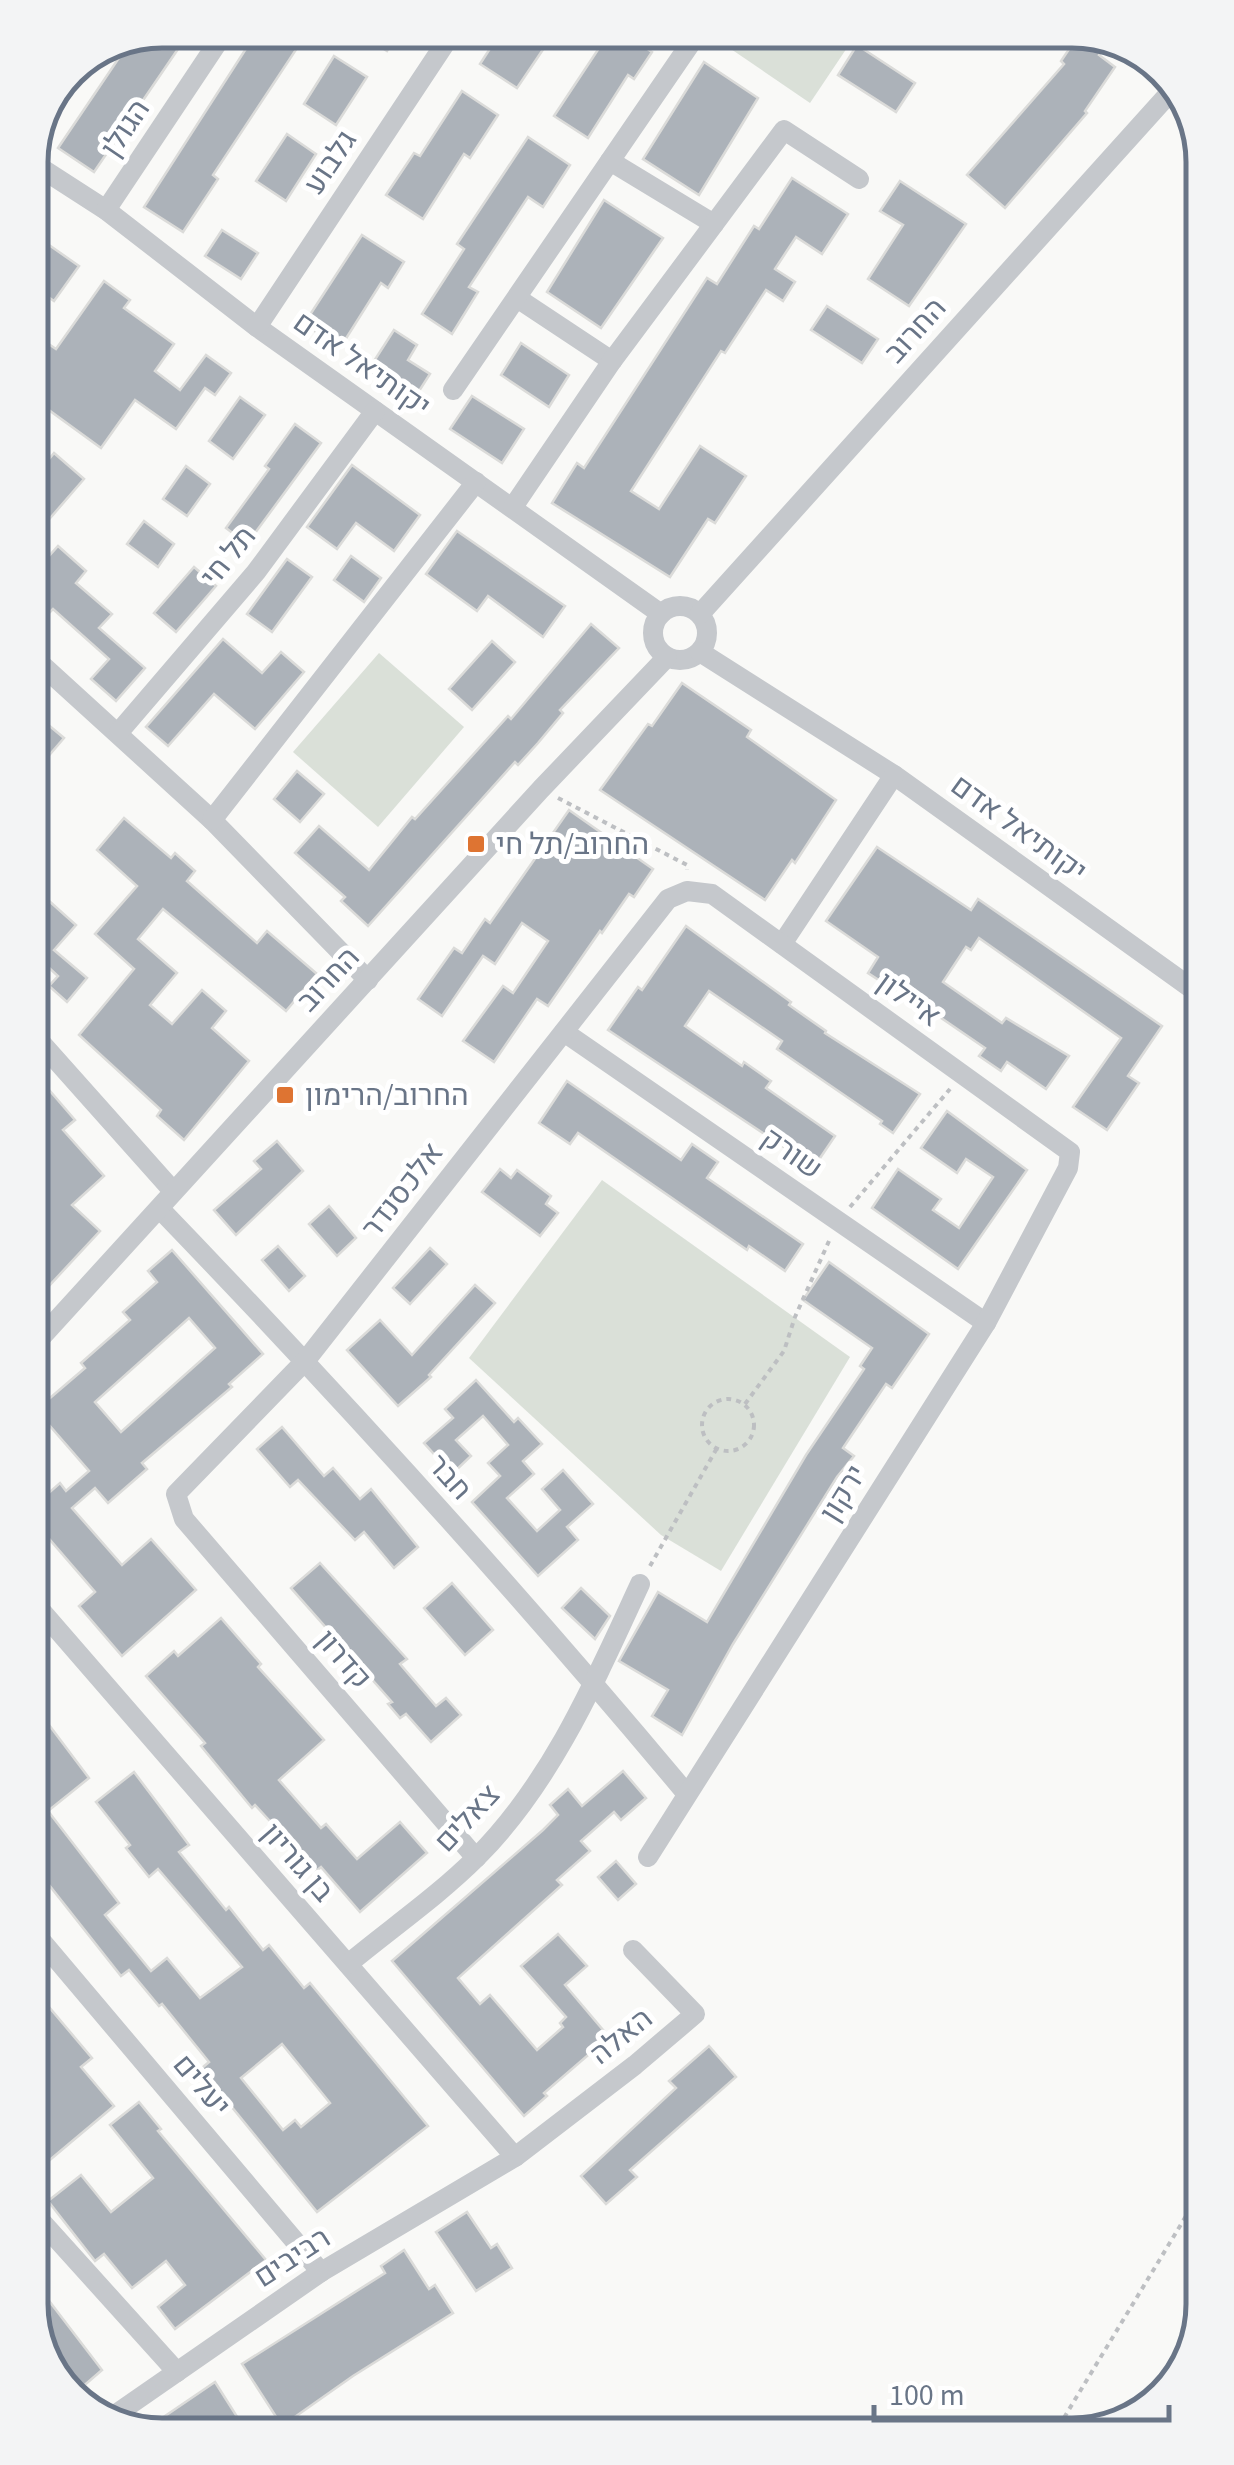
<svg xmlns="http://www.w3.org/2000/svg" width="1234" height="2465" viewBox="0 0 1234 2465" font-family="'Source Sans 3',Heebo,sans-serif">
  <rect width="100%" height="100%" fill="#f9f9f7"/>
  <g fill="#dae0d8">
    <polygon points="703,30 859,30 810,103"/>
    <polygon points="379,653 464,727 378,827 293,752"/>
    <polygon points="602,1180 850,1357 721,1571 661,1535 469,1358"/>
  </g>
  <g fill="#acb2b9" stroke="#dbdbd9" stroke-width="2.5" fill-rule="evenodd">
    <polygon points="258,30 309,30 213,175 218,179 183,232 144,207"/>
    <polygon points="355,30 400,30 387,51"/>
    <polygon points="502,30 517,30 544,48 517,88 480,64"/>
    <polygon points="611,30 619,30 652,52 634,79 628,75 588,138 554,116"/>
    <polygon points="1082,30 1109,40 1099,55 1115,67 1085,111 1087,113 1005,208 967,175 1064,64 1061,61"/>
    <polygon points="154,33 178,49 94,172 58,148 129,43"/>
    <polygon points="857,45 915,83 896,112 838,75"/>
    <polygon points="334,56 367,77 336,125 304,104"/>
    <polygon points="704,62 758,98 699,195 643,159"/>
    <polygon points="462,91 498,115 470,158 464,154 423,219 386,195 414,153 420,156"/>
    <polygon points="287,134 316,154 286,201 256,181"/>
    <polygon points="528,137 570,165 543,207 528,197 469,287 478,292 452,334 422,314 464,249 457,244"/>
    <polygon points="792,178 848,214 822,254 796,237 775,269 795,282 783,301 766,290 725,353 721,351 631,491 659,509 700,446 746,476 715,523 708,519 670,577 552,503 577,463 584,468 707,278 717,284 754,226 759,229"/>
    <polygon points="900,181 966,224 909,306 868,279 903,225 880,211"/>
    <polygon points="604,200 663,238 601,328 547,292"/>
    <polygon points="222,230 258,253 241,279 205,256"/>
    <polygon points="362,235 404,262 388,288 381,283 340,348 304,324"/>
    <polygon points="49,245 79,266 54,301 31,285 31,270"/>
    <polygon points="104,281 130,300 124,308 174,344 155,371 180,390 206,355 231,373 215,395 205,388 176,429 135,400 101,448 31,397 31,332 56,349"/>
    <polygon points="827,306 878,339 862,363 811,330"/>
    <polygon points="394,330 417,345 408,360 430,374 412,402 367,372"/>
    <polygon points="521,343 569,375 549,407 501,375"/>
    <polygon points="472,396 524,429 502,463 450,429"/>
    <polygon points="240,397 265,415 233,459 209,441"/>
    <polygon points="295,424 321,443 247,544 226,528 269,469 265,466"/>
    <polygon points="54,453 84,479 45,524 32,512 32,480"/>
    <polygon points="352,465 420,515 394,551 356,523 337,549 307,527"/>
    <polygon points="186,466 210,484 187,516 163,499"/>
    <polygon points="144,521 174,544 158,567 127,544"/>
    <polygon points="457,531 565,606 543,637 488,596 477,611 426,574"/>
    <polygon points="58,546 86,571 76,583 112,614 99,628 145,668 116,701 91,679 109,659 53,609 47,615 32,602 32,575"/>
    <polygon points="351,556 381,578 364,602 334,580"/>
    <polygon points="287,559 312,577 272,632 247,614"/>
    <polygon points="194,567 216,586 176,632 154,613"/>
    <polygon points="591,624 619,648 560,710 563,713 538,743 518,765 515,762 368,926 341,901 345,897 295,853 319,826 369,870 412,817 415,819 508,716 511,719"/>
    <polygon points="223,639 262,673 281,652 304,672 255,729 214,694 168,746 146,727"/>
    <polygon points="492,641 515,662 472,710 449,689"/>
    <polygon points="682,683 751,730 747,737 836,800 795,863 792,860 765,900 600,790 648,724 652,726"/>
    <polygon points="40,718 64,738 33,774 33,726"/>
    <polygon points="297,771 324,794 300,822 274,799"/>
    <polygon points="569,810 653,869 634,897 629,894 602,933 600,931 548,1006 537,999 494,1062 463,1041 503,986 513,993 548,941 522,923 495,964 483,956 442,1016 418,999 454,948 462,953 485,919 490,923"/>
    <polygon points="124,818 171,858 175,853 195,871 187,881 257,943 267,931 317,974 286,1011 163,909 138,939 177,973 150,1005 172,1024 202,990 226,1011 212,1028 249,1061 184,1140 157,1116 161,1110 79,1035 134,969 95,934 137,886 97,850"/>
    <polygon points="877,847 971,910 978,899 1162,1026 1128,1076 1139,1083 1107,1130 1073,1107 1121,1038 979,938 971,950 966,947 943,982 1002,1023 1006,1018 1069,1056 1046,1089 1007,1062 1001,1071 979,1056 985,1048 890,983 888,986 868,973 878,957 826,921"/>
    <polygon points="48,900 76,925 54,950 87,978 67,1002 49,986 58,976 34,954 34,917"/>
    <polygon points="686,926 791,1002 789,1005 826,1031 825,1033 920,1094 893,1133 880,1124 882,1121 777,1049 782,1041 709,991 685,1026 742,1066 744,1062 771,1081 766,1088 835,1136 814,1167 608,1030 638,987 642,990"/>
    <polygon points="567,1081 681,1160 692,1144 718,1162 707,1178 803,1244 785,1271 749,1246 747,1250 578,1133 570,1144 539,1123"/>
    <polygon points="50,1091 75,1120 63,1130 104,1176 72,1205 100,1231 35,1301 34,1105"/>
    <polygon points="947,1111 1027,1170 958,1269 872,1208 898,1169 941,1199 933,1210 959,1228 993,1177 966,1159 957,1173 921,1148"/>
    <polygon points="277,1141 303,1171 236,1235 214,1210 261,1169 254,1161"/>
    <polygon points="500,1169 511,1178 517,1170 551,1196 546,1204 558,1213 540,1236 482,1192"/>
    <polygon points="329,1206 356,1238 337,1256 309,1224"/>
    <polygon points="278,1246 305,1276 289,1291 262,1260"/>
    <polygon points="430,1248 447,1264 410,1304 393,1288"/>
    <path d="M172,1250L263,1354L229,1384L232,1387L142,1463L147,1469L108,1503L95,1488L72,1508L122,1565L151,1539L196,1590L122,1656L79,1606L95,1592L44,1533L36,1539V1504L60,1483L66,1491L89,1471L36,1410L85,1368L81,1363L130,1320L123,1312L157,1282L148,1271ZM189,1318L215,1348L121,1432L95,1402Z"/>
    <polygon points="829,1262 929,1334 892,1388 886,1384 843,1448 854,1456 837,1477 733,1644 682,1735 652,1716 668,1690 619,1661 658,1592 707,1622 806,1455 864,1369 860,1366 872,1348 803,1300"/>
    <polygon points="475,1285 495,1303 429,1375 431,1377 398,1406 347,1350 380,1320 412,1355"/>
    <polygon points="476,1380 514,1422 518,1418 542,1444 523,1461 534,1474 507,1498 537,1531 560,1510 542,1489 563,1470 593,1504 567,1527 578,1540 538,1576 472,1502 500,1476 488,1463 508,1445 483,1416 456,1440 471,1456 452,1474 424,1443 453,1418 445,1409"/>
    <polygon points="282,1427 324,1476 333,1468 360,1499 371,1489 418,1547 394,1568 364,1532 355,1540 298,1480 290,1487 257,1449"/>
    <polygon points="320,1563 407,1659 400,1664 436,1706 446,1698 461,1715 431,1742 406,1714 400,1718 388,1704 392,1702 291,1588"/>
    <polygon points="452,1583 493,1630 465,1655 424,1608"/>
    <polygon points="581,1588 610,1616 595,1639 562,1608"/>
    <polygon points="221,1618 261,1664 258,1667 324,1740 279,1780 321,1828 326,1824 357,1859 400,1822 427,1853 360,1912 321,1867 316,1871 255,1805 252,1808 201,1746 205,1743 146,1676 174,1651 178,1656"/>
    <path d="M37,1709L89,1778L48,1811L119,1903L105,1915L151,1971L167,1958L200,1998L242,1967L158,1869L149,1877L126,1848L130,1845L96,1802L134,1772L189,1845L179,1852L226,1910L229,1907L263,1950L269,1945L304,1988L310,1983L428,2126L317,2212L231,2106L202,2068L209,2062L162,2004L159,2006L129,1970L121,1976L38,1871ZM282,2044L330,2103L301,2127L295,2120L283,2130L241,2078Z"/>
    <polygon points="623,1771 646,1798 621,1820 614,1812 581,1841 590,1851 557,1880 562,1885 458,1978 480,2004 490,1995 537,2050 563,2027 560,2023 566,2017 521,1966 558,1934 587,1966 565,1985 609,2037 544,2093 547,2096 524,2116 392,1961 543,1830 558,1815 550,1805 568,1789 582,1806"/>
    <polygon points="616,1861 636,1884 618,1900 598,1877"/>
    <polygon points="38,1994 92,2058 81,2067 114,2106 39,2169"/>
    <polygon points="709,2046 736,2077 630,2170 637,2177 606,2204 581,2176 676,2088 669,2081"/>
    <polygon points="139,2102 161,2129 158,2131 266,2260 175,2329 158,2307 185,2285 166,2261 132,2288 104,2254 95,2261 48,2201 81,2175 111,2212 153,2178 110,2125"/>
    <polygon points="467,2212 491,2248 497,2244 512,2268 476,2291 436,2232"/>
    <polygon points="404,2250 429,2289 435,2285 453,2313 353,2376 282,2426 242,2364 385,2273 381,2266"/>
    <polygon points="40,2289 102,2370 80,2389 40,2337"/>
    <polygon points="215,2382 248,2434 152,2435 143,2431"/>
  </g>
  <g fill="none" stroke-linecap="round" stroke-linejoin="round">
    <g stroke="#bdbfc2" stroke-width="4" stroke-dasharray="5 5" stroke-linecap="butt">
      <polyline points="33,699 41,690"/>
      <polyline points="558,798 687,865 687,870"/>
      <polyline points="850,1207 950,1089"/>
      <circle cx="728" cy="1425" r="26"/>
      <polyline points="745,1404 784,1351 795,1317 829,1241"/>
      <polyline points="650,1566 717,1448"/>
      <polyline points="1059,2426 1203,2188"/>
    </g>
    <g stroke="#c5c8cc" stroke-width="20">
      <polyline points="30,161 106,210 257,327 661,614"/>
      <polyline points="610,161 714,224"/>
      <polyline points="106,210 226,30"/>
      <polyline points="517,298 612,361"/>
      <polyline points="257,327 454,30"/>
      <polyline points="453,390 697,34"/>
      <polyline points="513,507 612,361 784,130 859,179"/>
      <circle cx="680" cy="633" r="27"/>
      <polyline points="700,614 1175,87"/>
      <polyline points="700,652 894,775 1198,993"/>
      <polyline points="32,656 212,820 368,980"/>
      <polyline points="119,732 256,572 375,411"/>
      <polyline points="212,820 476,482"/>
      <polyline points="782,944 894,775"/>
      <polyline points="564,1032 986,1323"/>
      <polyline points="34,1035 173,1191"/>
      <path d="M160,1209C342,1398 518,1592 686,1793"/>
      <polyline points="35,1344 541,789 667,657"/>
      <polyline points="37,1606 515,2157"/>
      <polyline points="476,1858 184,1519 176,1494 306,1360 668,899 687,891 712,894 1070,1152 1068,1168 986,1323 648,1857"/>
      <polyline points="38,1937 321,2272"/>
      <path d="M348,1964C390,1929 438,1896 477,1857C552,1782 596,1679 640,1584"/>
      <polyline points="39,2219 177,2372"/>
      <polyline points="109,2419 321,2272 515,2157 635,2065 695,2014 633,1950"/>
    </g>
  </g>
  <g fill="#de7432" stroke="#fff" stroke-width="4">
    <rect x="466" y="834" width="20" height="20" rx="5"/>
    <rect x="275" y="1085" width="20" height="20" rx="5"/>
  </g>
  <g text-anchor="middle" stroke-width="10" stroke-linejoin="round" paint-order="stroke">
    <g font-size="30" fill="#697587" stroke="#fff">
      <text transform="translate(125 128) rotate(-56)" y="10">הגולן</text>
      <text transform="translate(330 162) rotate(-56)" y="10">גלבוע</text>
      <text transform="translate(915 330) rotate(-48)" y="10">החרוב</text>
      <text transform="translate(362 364) rotate(35)" y="10">יקותיאל אדם</text>
      <text transform="translate(228 556) rotate(-51)" y="10">תל חי</text>
      <text transform="translate(1019 828) rotate(36)" y="10">יקותיאל אדם</text>
      <text transform="translate(328 979) rotate(-47)" y="10">החרוב</text>
      <text transform="translate(909 999) rotate(36)" y="10">איילון</text>
      <text transform="translate(792 1153) rotate(35)" y="10">שורק</text>
      <text transform="translate(402 1190) rotate(-52)" y="10">אלכסנדר</text>
      <text transform="translate(450 1477) rotate(48)" y="10">חבר</text>
      <text transform="translate(843 1493) rotate(-58)" y="10">ירקון</text>
      <text transform="translate(344 1659) rotate(49)" y="10">קדרון</text>
      <text transform="translate(467 1818) rotate(-47)" y="10">צאלים</text>
      <text transform="translate(298 1862) rotate(49)" y="10">בן גוריון</text>
      <text transform="translate(621 2036) rotate(-39)" y="10">האלה</text>
      <text transform="translate(202 2085) rotate(50)" y="10">יעלים</text>
      <text transform="translate(292 2257) rotate(-33)" y="10">רביבים</text>
    </g>
    <g font-size="30" fill="#697587" stroke="#fff" text-anchor="start">
      <text x="496" y="854">החרוב/תל חי</text>
      <text x="305" y="1105">החרוב/הרימון</text>
    </g>
  </g>
  <path d="M0 0H1234V2465H0ZM162 48H1072A114 114 0 0 1 1186 162V2304A114 114 0 0 1 1072 2418H162A114 114 0 0 1 48 2304V162A114 114 0 0 1 162 48Z" fill="#f3f4f5" fill-rule="evenodd"/>
  <path fill="none" stroke="#697587" stroke-width="5" d="M162 48H1072A114 114 0 0 1 1186 162V2304A114 114 0 0 1 1072 2418H162A114 114 0 0 1 48 2304V162A114 114 0 0 1 162 48Z"/>
  <path d="M874 2405v15h295v-15" fill="none" stroke="#697587" stroke-width="5"/>
  <text x="889" y="2405" font-size="30" fill="#697587" stroke="#ffffff" stroke-width="8" paint-order="stroke">100 m</text>
</svg>
